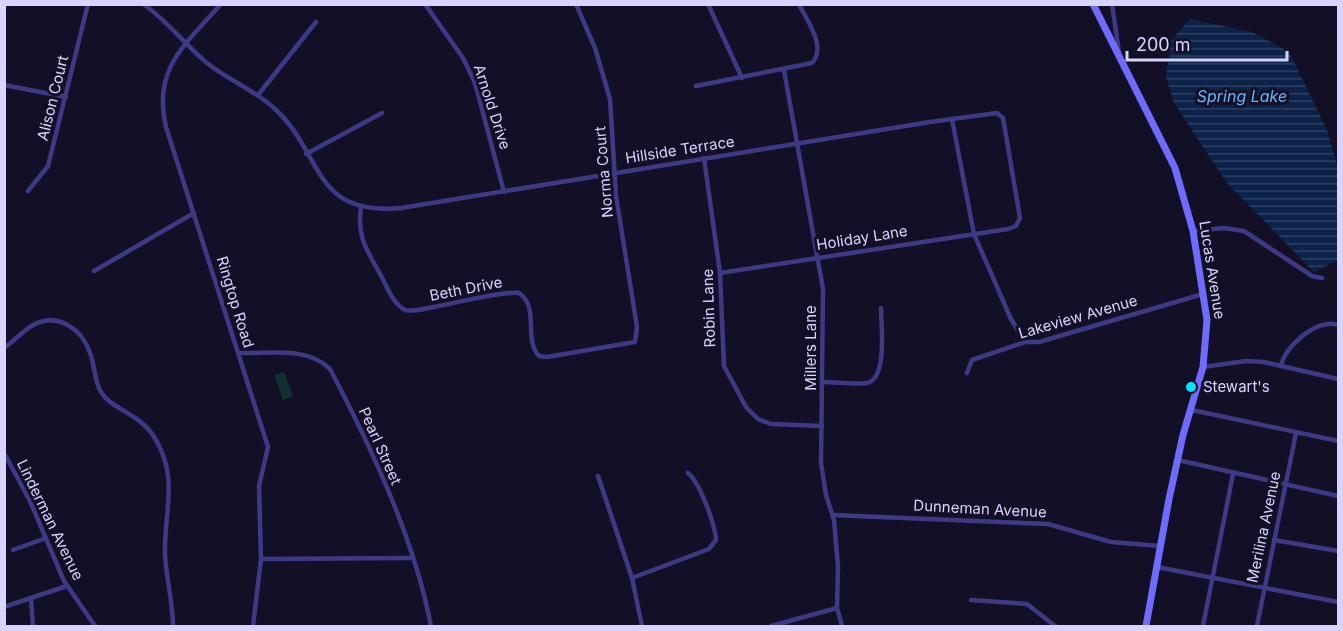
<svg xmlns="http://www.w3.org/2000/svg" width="1343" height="631" viewBox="0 0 1343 631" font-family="Inter,sans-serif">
  <defs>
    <pattern id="water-rules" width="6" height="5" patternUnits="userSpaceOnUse" patternTransform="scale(1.5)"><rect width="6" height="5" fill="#0c2248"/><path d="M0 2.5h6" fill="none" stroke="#2f4163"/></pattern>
  </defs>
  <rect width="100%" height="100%" fill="#130f26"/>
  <polygon fill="#12302f" points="284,372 293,396 283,400 274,375"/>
  <polygon fill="url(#water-rules)" points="1190,19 1252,32 1289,52 1327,130 1338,168 1338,260 1314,272 1227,183 1174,103 1166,77 1172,39"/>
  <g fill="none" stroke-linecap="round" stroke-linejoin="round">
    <g stroke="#3d3a85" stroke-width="4.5">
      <path d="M143,4C167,20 185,45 207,63C228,80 255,90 275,109C324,154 311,216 401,208L930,122L997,113L1003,118L1020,218L1016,226L1008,229L720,273"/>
      <path d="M221,4C186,44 152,68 166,127L268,447L259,486L261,559L253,626"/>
      <polyline points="425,4 463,58 475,83 504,192"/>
      <polyline points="708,4 742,78"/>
      <polyline points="1112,4 1119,52"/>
      <polyline points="784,70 823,289 821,463 826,495 834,520 838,566 837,608 842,626"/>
      <polyline points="4,85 66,97"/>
      <path d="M696,86L812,63C827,47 807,21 799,4"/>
      <polyline points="258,95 316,22"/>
      <polyline points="952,119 974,234 1011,319 1025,342"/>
      <polyline points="306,154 382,113"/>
      <polyline points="704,158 720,273 724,366 746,407 758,419 771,424 822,426"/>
      <polyline points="28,191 48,166 88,4"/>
      <path d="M361,207C357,236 365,247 379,272C386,284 392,303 405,310C415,315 496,290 519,293C540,307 523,339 539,356L547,357L635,342L637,327L616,196L610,99L595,48L576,4"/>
      <polyline points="1193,231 1224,228 1244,231 1312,276 1322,278"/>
      <polyline points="94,271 194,213"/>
      <path d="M4,348C14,341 23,331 33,325C58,312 82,329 90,353C95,365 94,381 101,392C111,409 138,413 153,435C180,477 164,509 165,554C166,578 173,602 173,626"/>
      <path d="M238,353C269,354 307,346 330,369C372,449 414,538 431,626"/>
      <path d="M1281,366C1284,347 1318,317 1338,325"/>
      <polyline points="1203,367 1246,361 1264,362 1338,379"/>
      <polyline points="967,373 972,360 1025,342 1039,342 1203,294"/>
      <path d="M824,382C837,382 854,385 867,383C888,379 881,324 881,308"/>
      <polyline points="1192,410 1338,441"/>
      <polyline points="4,453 30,501 64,581 95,626"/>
      <polyline points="1178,460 1338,496"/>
      <polyline points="598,476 632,578 642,626"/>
      <polyline points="832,515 1048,524 1111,542 1160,546"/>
      <polyline points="1274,540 1338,551"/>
      <polyline points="13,550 46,538"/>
      <polyline points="261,559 412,558"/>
      <polyline points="1157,567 1338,602"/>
      <path d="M632,578L709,549L716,540C715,524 700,483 688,473"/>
      <polyline points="31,599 33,626"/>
      <polyline points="971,600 1027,604 1055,626"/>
      <polyline points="4,607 67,586"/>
      <polyline points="771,626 837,608"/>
      <polyline points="1203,626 1233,474"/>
      <polyline points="1257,626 1296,433"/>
    </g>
    <polyline stroke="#6f6bff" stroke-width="7" points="1093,4 1175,168 1193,231 1207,320 1203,367 1183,435 1169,499 1146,626"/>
  </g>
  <circle fill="#00e5ff" stroke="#130f26" stroke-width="2" cx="1191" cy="387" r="6"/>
  <g text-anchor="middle" stroke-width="6" stroke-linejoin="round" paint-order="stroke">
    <g font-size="15" fill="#d9d4ff" stroke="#130f26">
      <text transform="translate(53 98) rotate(-76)" y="5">Alison Court</text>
      <text transform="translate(492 107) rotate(72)" y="5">Arnold Drive</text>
      <text transform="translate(680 150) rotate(-9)" y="5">Hillside Terrace</text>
      <text transform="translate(604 172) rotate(-95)" y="5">Norma Court</text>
      <text transform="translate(862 238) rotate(-9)" y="5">Holiday Lane</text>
      <text transform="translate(1212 270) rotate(81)" y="5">Lucas Avenue</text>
      <text transform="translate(466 289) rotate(-11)" y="5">Beth Drive</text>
      <text transform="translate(235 302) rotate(73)" y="5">Ringtop Road</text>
      <text transform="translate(709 308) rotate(-92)" y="5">Robin Lane</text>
      <text transform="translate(1078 317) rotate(-16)" y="5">Lakeview Avenue</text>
      <text transform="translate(811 348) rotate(-90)" y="5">Millers Lane</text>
      <text transform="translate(380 446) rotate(66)" y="5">Pearl Street</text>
      <text transform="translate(980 509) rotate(3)" y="5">Dunneman Avenue</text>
      <text transform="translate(50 520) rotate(64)" y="5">Linderman Avenue</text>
      <text transform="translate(1264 527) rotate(-78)" y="5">Merilina Avenue</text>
    </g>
    <g font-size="15" fill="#d9d4ff" stroke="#130f26" text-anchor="start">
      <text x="1203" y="392">Stewart's</text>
    </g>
    <g font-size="16" font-style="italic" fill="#62b6ff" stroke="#130f26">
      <text x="1242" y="102">Spring Lake</text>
    </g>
  </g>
  <rect width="1343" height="631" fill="none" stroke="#d9d4ff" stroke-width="12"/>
  <path d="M1127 51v9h160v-9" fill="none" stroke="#d9d4ff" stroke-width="3"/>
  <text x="1136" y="51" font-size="18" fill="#d9d4ff" stroke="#130f26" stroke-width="4.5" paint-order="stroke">200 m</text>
</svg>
